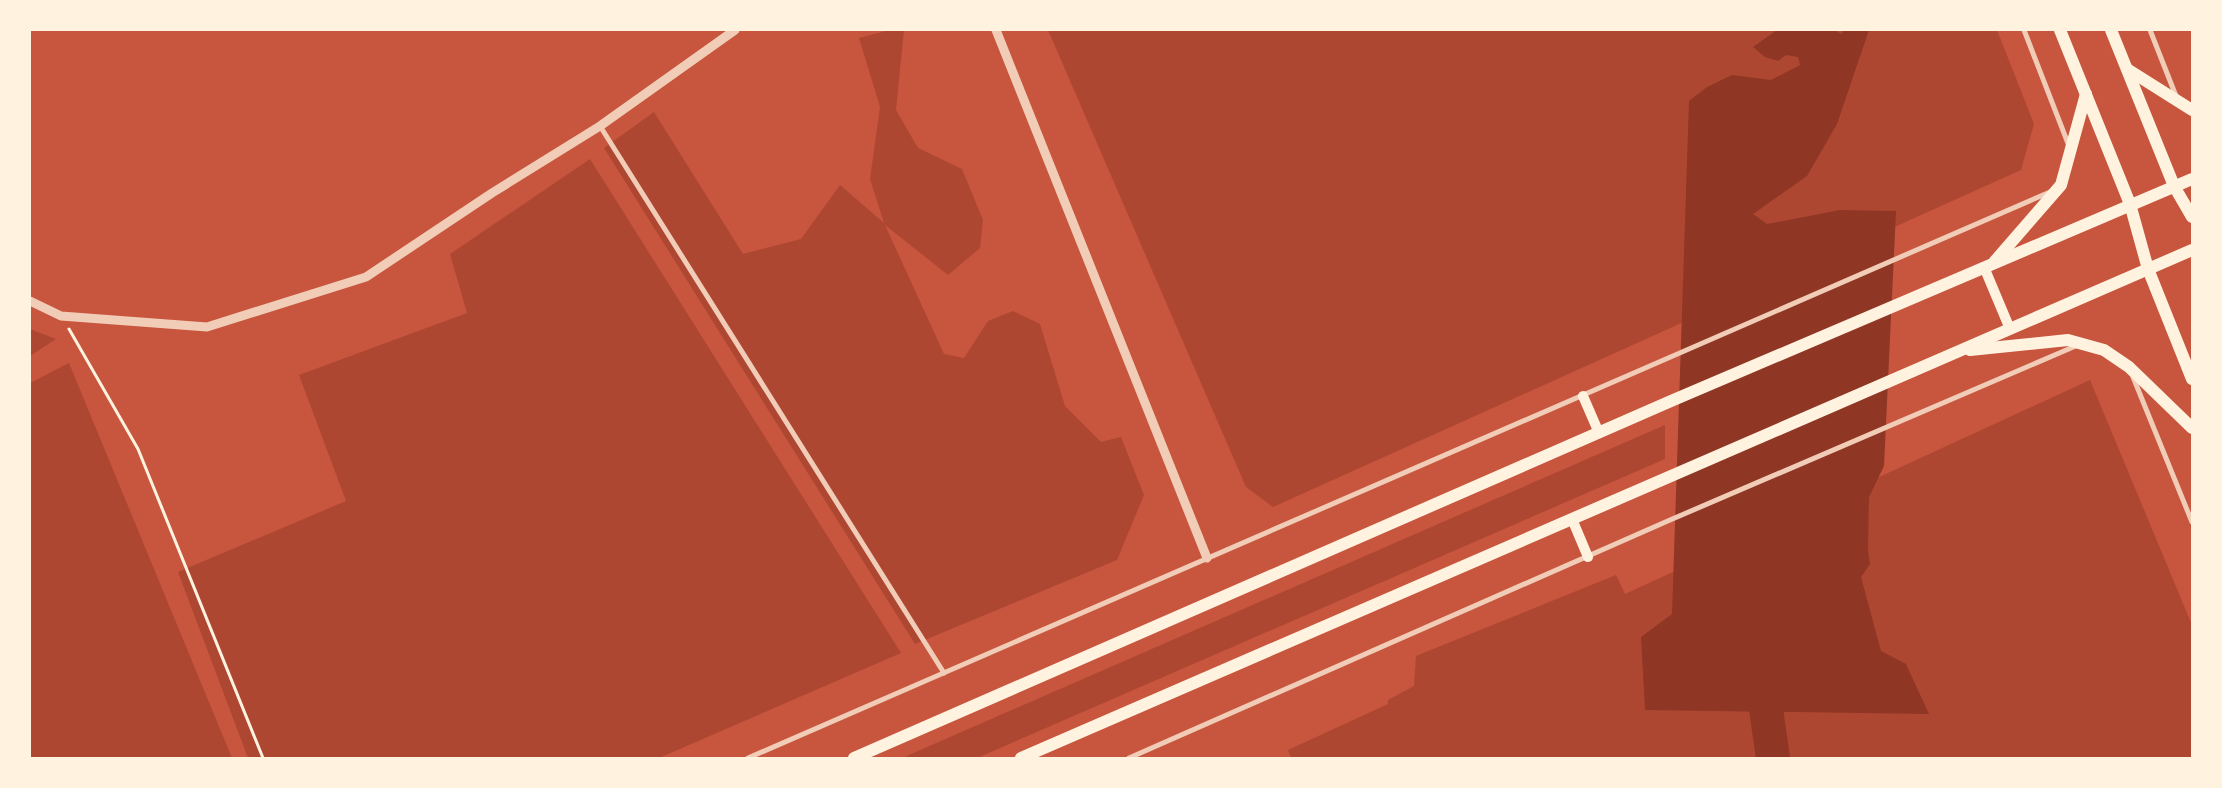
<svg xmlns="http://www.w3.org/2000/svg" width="2222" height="788" viewBox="0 0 2222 788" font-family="'Space Grotesk',sans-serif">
  <rect width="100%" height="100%" fill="#c8553d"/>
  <g fill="#ae4732">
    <polygon points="890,30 904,30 896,110 918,148 962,169 983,220 980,248 948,275 885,225 944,354 964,358 988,321 1013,311 1040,324 1065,406 1101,442 1121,437 1144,495 1117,560 915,644 604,148 654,112 743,254 801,239 840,185 884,223 870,179 880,107 859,38"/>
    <polygon points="1048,30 1997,30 2034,124 2021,170 1273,507 1246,487"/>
    <polygon points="590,159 901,653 659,758 248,758 178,572 346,501 299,375 467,313 450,254"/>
    <polygon points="30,329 56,339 30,356"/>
    <polygon points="69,363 232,758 30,758 30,383"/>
    <polygon points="2090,380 2192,625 2192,758 1291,758 1288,750 1388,704 1388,700 1414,686 1416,656 1616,575 1625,594"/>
    <polygon points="1665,425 1665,459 977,758 902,758"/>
  </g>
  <polygon fill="#8f3625" points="1777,30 1834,30 1842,34 1843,30 1869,30 1837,124 1807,176 1753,214 1767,224 1840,210 1896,211 1884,466 1869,497 1868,550 1870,564 1861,577 1881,651 1906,664 1929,714 1645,710 1641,637 1672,614 1689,101 1707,87 1732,75 1771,80 1800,65 1798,57 1786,55 1778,61 1765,57 1753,47"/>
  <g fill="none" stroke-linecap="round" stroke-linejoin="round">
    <polyline stroke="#8f3625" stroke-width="34" points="1760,667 1773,758"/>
    <polyline stroke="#fff3e0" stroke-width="3" points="69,329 138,449 263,758"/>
    <g stroke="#f1ccb7" stroke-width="5">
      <polyline points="2024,30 2069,146"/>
      <polyline points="2150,30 2176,96"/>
      <polyline points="600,126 944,673"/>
      <polyline points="2133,377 2192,522"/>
      <polyline points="748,758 2050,192"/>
      <polyline points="1129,758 1670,520 2078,345"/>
    </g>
    <g stroke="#f1ccb7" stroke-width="9">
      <polyline points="996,30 1207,558"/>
      <polyline points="30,301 61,316 207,327 366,277 492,193 600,126 735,30"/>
    </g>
    <g stroke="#fff3e0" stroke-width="10">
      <polyline points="1984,267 2010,329"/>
      <polyline points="1583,396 1599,433"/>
      <polyline points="1572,519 1588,557"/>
    </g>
    <g stroke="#fff3e0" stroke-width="12">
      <polyline points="2060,30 2130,204 2148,269 2192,379"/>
      <polyline points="2111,30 2174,186 2192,217"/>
      <polyline points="2127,69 2192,110"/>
      <polyline points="1995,261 2061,185 2086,94"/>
      <polyline points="1970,350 2068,340 2104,350 2129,367 2192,428"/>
      <polyline points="854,758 1671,401 2192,179"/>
      <polyline points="1021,758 2192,250"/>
    </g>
  </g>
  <rect width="2222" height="788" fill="none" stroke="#fff3e0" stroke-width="62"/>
</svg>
